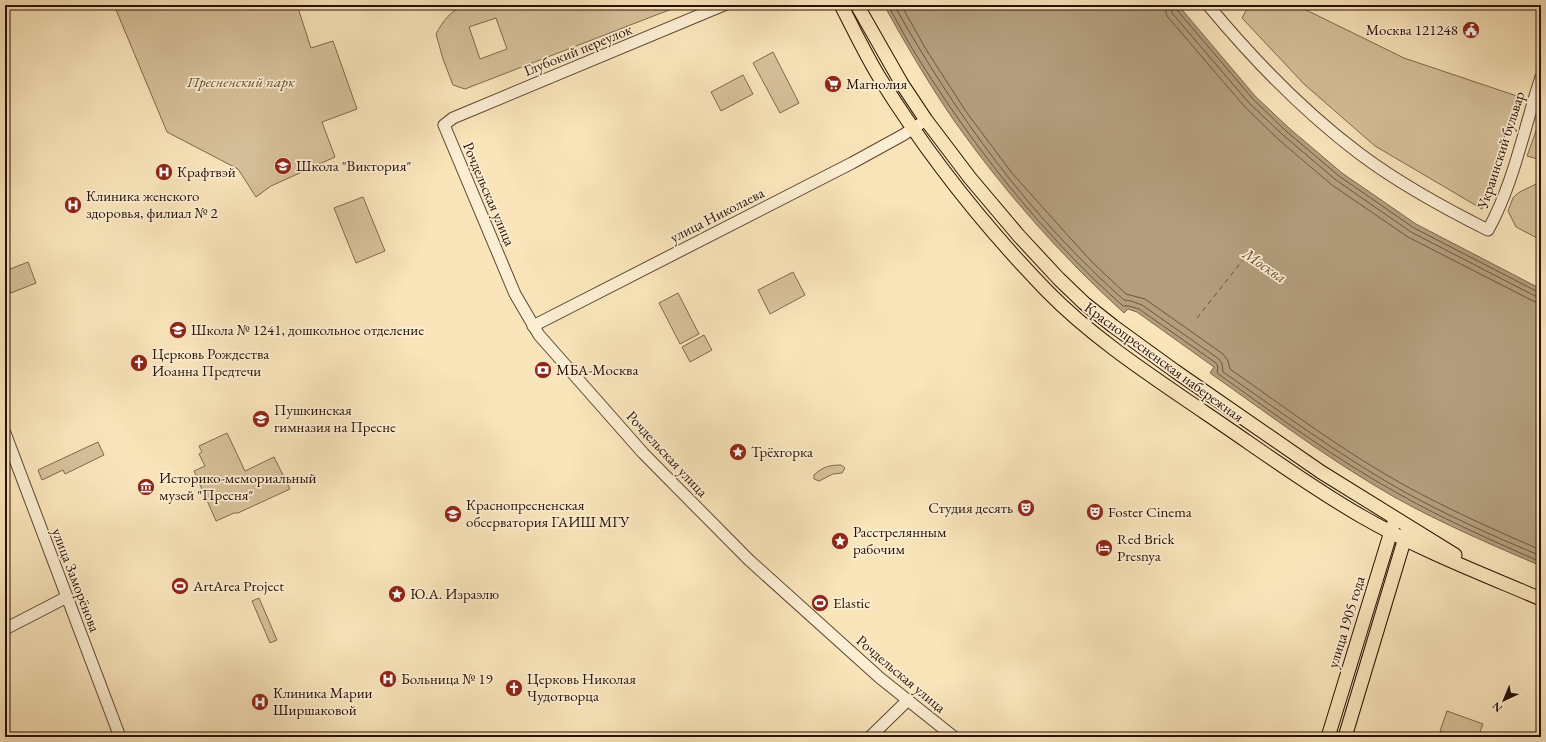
<svg xmlns="http://www.w3.org/2000/svg" width="1546" height="742" viewBox="0 0 1546 742" font-family="'EB Garamond',serif">
  <rect width="100%" height="100%" fill="#fae5bb"/>
  <filter id="stains"><feTurbulence type="fractalNoise" baseFrequency=".005" numOctaves="4"/><feColorMatrix values="0 0 0 0 .2 0 0 0 0 .09 0 0 0 0 .02 0 0 0 .5 -.17"/></filter>
  <radialGradient id="worn" r=".72"><stop offset=".6" stop-color="#630" stop-opacity="0"/><stop offset="1" stop-color="#630" stop-opacity=".3"/></radialGradient>
  <g fill="#d7c19b" stroke="#80684e" fill-rule="evenodd">
    <polygon points="114,5 297,5 311,48 333,41 357,109 322,122 335,157 271,186 256,197 238,169 167,132"/>
    <path d="M465,5H682L465,89L453,85L443,59L436,34C443,21 450,11 465,5ZM496,18L507,49L480,59L469,27Z"/>
    <polygon points="1249,5 1261,5 1272,10 1273,5 1296,5 1404,58 1517,96 1482,209 1375,146 1304,84 1242,18"/>
    <polygon points="773,52 799,103 780,113 753,63"/>
    <polygon points="743,75 753,94 721,111 711,92"/>
    <polygon points="1541,117 1541,160 1527,156"/>
    <path d="M1539,182H1541V240L1516,227L1508,211C1510,207 1511,202 1513,198C1519,190 1531,188 1539,182Z"/>
    <polygon points="363,197 385,251 356,263 334,208"/>
    <polygon points="28,262 36,283 11,293 5,277 5,271"/>
    <polygon points="793,272 805,295 770,314 758,290"/>
    <polygon points="678,293 699,334 680,344 659,303"/>
    <polygon points="704,335 712,350 690,362 682,347"/>
    <polygon points="227,433 245,471 274,457 290,489 238,513 234,513 216,521 194,471 205,466 199,454 202,452 199,446"/>
    <polygon points="98,442 104,455 65,474 63,470 42,480 38,470"/>
    <path d="M841,465L845,468L842,473L833,474L819,481L814,479V475C822,467 830,465 841,465Z"/>
    <polygon points="259,598 277,640 270,643 252,601"/>
    <polygon points="1447,711 1483,724 1478,737 1455,737 1440,731"/>
  </g>
  <path fill="#b39d7c" stroke="#7c654b" d="M884,5H1178L1256,97L1289,128L1342,173L1416,224L1541,289V566C1492,545 1443,524 1396,498C1331,461 1271,416 1210,373L1214,367L1137,312L1128,309L1124,313C1061,256 1004,191 955,122C929,84 906,45 884,5Z"/>
  <g fill="none" stroke-linecap="round" stroke-linejoin="round">
    <g stroke="#6e563e" stroke-width="1">
      <path d="M888,5C898,23 907,41 918,58C975,149 1043,235 1123,306H1129L1139,309L1216,363L1218,367L1217,373C1276,415 1335,459 1399,494C1445,520 1493,541 1541,562"/>
      <path d="M894,5C955,114 1030,217 1124,300L1131,301L1142,305L1219,359L1222,364L1223,372C1281,412 1339,455 1401,490C1446,515 1493,536 1541,556"/>
      <path d="M901,5L927,51L967,113L1012,173L1063,230L1092,262L1126,294L1145,299L1223,354L1228,361L1230,369C1287,409 1343,451 1404,485C1448,509 1494,530 1541,550"/>
      <polyline points="1164,5 1167,16 1245,107 1279,140 1332,185 1408,237 1533,301 1541,303"/>
      <polyline points="1170,5 1172,13 1249,103 1283,135 1336,180 1411,232 1535,296 1541,297"/>
      <polyline points="1175,5 1176,9 1253,99 1286,131 1339,176 1414,228 1538,292 1541,292"/>
    </g>
    <polyline stroke="#684f38" stroke-width="1" stroke-dasharray="5 4" stroke-linecap="butt" points="1197,318 1246,256"/>
    <defs>
      <g id="minor">
        <polyline points="724,5 465,113 453,118 444,125 515,294 539,335 643,453 749,560 880,678 954,737"/>
        <path d="M1208,5C1252,58 1304,112 1360,154C1400,184 1444,208 1488,230C1514,183 1524,128 1541,77"/>
        <polyline points="533,326 852,163 903,135 926,120"/>
        <polyline points="5,433 120,737"/>
        <polyline points="5,629 67,597"/>
        <polyline points="870,737 908,700"/>
      </g>
      <g id="major">
        <path d="M841,5C854,30 866,56 881,80C928,155 985,227 1047,291C1093,338 1150,375 1204,412C1256,447 1307,485 1361,516C1418,549 1480,573 1541,599"/>
        <polyline points="857,5 902,84 926,120 970,178 1019,236 1059,279 1084,303 1113,326 1175,371 1321,472 1455,555"/>
        <polyline points="1328,737 1393,525"/>
        <polyline points="1345,737 1407,531"/>
      </g>
    </defs>
    <use href="#minor" stroke="#5e4530" stroke-width="13"/>
    <use href="#major" stroke="#2a1001" stroke-width="15"/>
    <use href="#minor" stroke="#fceed3" stroke-width="11"/>
    <use href="#major" stroke="#fae5bb" stroke-width="13"/>
  </g>
  <defs>
    <symbol id="civic-disc" viewBox="-11 -11 22 22"><circle r="9.5" fill="#8f2418" stroke="#fceed3"/><path d="M-.6-6.5H3V-4.5H.6V-3L4-1V1h2V6H-6V1h2V-1L-.6-3ZM-1.2 2.5V6h2.4V2.5Z" fill="#fff"/></symbol>
    <symbol id="supermarket-disc" viewBox="-11 -11 22 22"><circle r="9.5" fill="#8f2418" stroke="#fceed3"/><path d="M-6-5.5h2.5l.6 2H6L4.5 2H-2.5L-4.4-4H-6ZM-1.5 3.2a1.3 1.3 0 1 0 .1 0ZM3 3.2a1.3 1.3 0 1 0 .1 0Z" fill="#fff"/></symbol>
    <symbol id="school-disc" viewBox="-11 -11 22 22"><circle r="9.5" fill="#8f2418" stroke="#fceed3"/><path d="M0-5L7-2L0 1L-7-2ZM-4 1L0 2.5L4 1V4Q0 6-4 4Z" fill="#fff"/></symbol>
    <symbol id="hospital-disc" viewBox="-11 -11 22 22"><circle r="9.5" fill="#8f2418" stroke="#fceed3"/><path d="M-5-5h3v3.5h4V-5h3V5h-3V1.5h-4V5h-3Z" fill="#fff"/></symbol>
    <symbol id="church-disc" viewBox="-11 -11 22 22"><circle r="9.5" fill="#8f2418" stroke="#fceed3"/><path d="M-1.2-6h2.4v3.5h3.3v2.4h-3.3V6h-2.4V-.1h-3.3v-2.4h3.3Z" fill="#fff"/></symbol>
    <symbol id="bank-disc" viewBox="-11 -11 22 22"><circle r="9.5" fill="#8f2418" stroke="#fceed3"/><path d="M-6-4H6V4H-6ZM0-2.3a2.3 2.3 0 1 0 0 4.6a2.3 2.3 0 1 0 0-4.6Z" fill="#fff"/></symbol>
    <symbol id="sight-disc" viewBox="-11 -11 22 22"><circle r="9.5" fill="#8f2418" stroke="#fceed3"/><path d="M0-6L1.8-2.2L6-1.7L2.9 1.2L3.7 5.4L0 3.3L-3.7 5.4L-2.9 1.2L-6-1.7L-1.8-2.2Z" fill="#fff"/></symbol>
    <symbol id="museum-disc" viewBox="-11 -11 22 22"><circle r="9.5" fill="#8f2418" stroke="#fceed3"/><path d="M0-6L6-3V-2H-6V-3ZM-5-1h2V3h-2ZM-1-1h2V3h-2ZM3-1h2V3H3ZM-6 4H6V6H-6Z" fill="#fff"/></symbol>
    <symbol id="theatre-disc" viewBox="-11 -11 22 22"><circle r="9.5" fill="#8f2418" stroke="#fceed3"/><path d="M-5-5.5Q0-4 5-5.5V0Q5 5 0 6Q-5 5-5 0ZM-3.3-2.5H-1v1.5H-3.3ZM1-2.5H3.3v1.5H1ZM-2.8 1Q0 5.5 2.8 1Z" fill="#fff"/></symbol>
    <symbol id="university-disc" viewBox="-11 -11 22 22"><circle r="9.5" fill="#8f2418" stroke="#fceed3"/><path d="M0-5L7-2L0 1L-7-2ZM-4 1L0 2.5L4 1V4Q0 6-4 4Z" fill="#fff"/></symbol>
    <symbol id="hotel-disc" viewBox="-11 -11 22 22"><circle r="9.5" fill="#8f2418" stroke="#fceed3"/><path d="M-6-4.5h1.5V1H6V5H4.5V3h-9V5H-6ZM-4 0a1.8 1.8 0 1 1 3.6 0ZM.5 0V-2.5h3Q6-2.5 6 0Z" fill="#fff"/></symbol>
    <symbol id="stadium-disc" viewBox="-11 -11 22 22"><circle r="9.5" fill="#8f2418" stroke="#fceed3"/><path d="M0-5a6.5 5 0 1 0 0 10a6.5 5 0 1 0 0-10ZM-3.5-1.8h7v3.6h-7Z" fill="#fff"/></symbol>
  </defs>
  <g fill-rule="evenodd">
    <use href="#civic-disc" x="1461" y="20" width="20" height="20"/>
    <use href="#supermarket-disc" x="823" y="74" width="20" height="20"/>
    <use href="#school-disc" x="273" y="156" width="20" height="20"/>
    <use href="#hospital-disc" x="154" y="162" width="20" height="20"/>
    <use href="#hospital-disc" x="63" y="195" width="20" height="20"/>
    <use href="#school-disc" x="168" y="320" width="20" height="20"/>
    <use href="#church-disc" x="129" y="353" width="20" height="20"/>
    <use href="#bank-disc" x="533" y="360" width="20" height="20"/>
    <use href="#school-disc" x="251" y="409" width="20" height="20"/>
    <use href="#sight-disc" x="728" y="442" width="20" height="20"/>
    <use href="#museum-disc" x="136" y="477" width="20" height="20"/>
    <use href="#theatre-disc" x="1016" y="498" width="20" height="20"/>
    <use href="#theatre-disc" x="1085" y="502" width="20" height="20"/>
    <use href="#university-disc" x="443" y="504" width="20" height="20"/>
    <use href="#sight-disc" x="830" y="531" width="20" height="20"/>
    <use href="#hotel-disc" x="1094" y="538" width="20" height="20"/>
    <use href="#stadium-disc" x="170" y="576" width="20" height="20"/>
    <use href="#sight-disc" x="387" y="584" width="20" height="20"/>
    <use href="#stadium-disc" x="810" y="593" width="20" height="20"/>
    <use href="#hospital-disc" x="378" y="669" width="20" height="20"/>
    <use href="#church-disc" x="504" y="678" width="20" height="20"/>
    <use href="#hospital-disc" x="250" y="692" width="20" height="20"/>
  </g>
  <g text-anchor="middle" stroke-width="3.5" stroke-linejoin="round" paint-order="stroke">
    <g font-size="15" fill="#2a1001" stroke="#fceed3" text-anchor="start">
      <text x="1458" y="35" text-anchor="end">Москва 121248</text>
      <text x="846" y="89">Магнолия</text>
      <text x="296" y="171">Школа "Виктория"</text>
      <text x="177" y="177">Крафтвэй</text>
      <text x="86" y="201">Клиника женского<tspan x="86" dy="17">здоровья, филиал № 2</tspan></text>
      <text x="191" y="335">Школа № 1241, дошкольное отделение</text>
      <text x="152" y="359">Церковь Рождества<tspan x="152" dy="17">Иоанна Предтечи</tspan></text>
      <text x="556" y="375">МБА-Москва</text>
      <text x="274" y="415">Пушкинская<tspan x="274" dy="17">гимназия на Пресне</tspan></text>
      <text x="751" y="457">Трёхгорка</text>
      <text x="159" y="483">Историко-мемориальный<tspan x="159" dy="17">музей "Пресня"</tspan></text>
      <text x="466" y="510">Краснопресненская<tspan x="466" dy="17">обсерватория ГАИШ МГУ</tspan></text>
      <text x="1013" y="513" text-anchor="end">Студия десять</text>
      <text x="1108" y="517">Foster Cinema</text>
      <text x="853" y="537">Расстрелянным<tspan x="853" dy="17">рабочим</tspan></text>
      <text x="1117" y="544">Red Brick<tspan x="1117" dy="17">Presnya</tspan></text>
      <text x="193" y="591">ArtArea Project</text>
      <text x="410" y="599">Ю.А. Израэлю</text>
      <text x="833" y="608">Elastic</text>
      <text x="401" y="684">Больница № 19</text>
      <text x="527" y="684">Церковь Николая<tspan x="527" dy="17">Чудотворца</tspan></text>
      <text x="273" y="698">Клиника Марии<tspan x="273" dy="17">Ширшаковой</tspan></text>
    </g>
    <g font-size="15" fill="#2a1001" stroke="#fceed3">
      <text transform="translate(578 50) rotate(-22)" y="5">Глубокий переулок</text>
      <text transform="translate(1501 150) rotate(-72)" y="5">Украинский бульвар</text>
      <text transform="translate(489 194) rotate(67)" y="5">Рочдельская улица</text>
      <text transform="translate(717 215) rotate(-27)" y="5">улица Николаева</text>
      <text transform="translate(1164 362) rotate(36)" y="5">Краснопресненская набережная</text>
      <text transform="translate(667 454) rotate(47)" y="5">Рочдельская улица</text>
      <text transform="translate(76 580) rotate(69)" y="5">улица Заморёнова</text>
      <text transform="translate(1346 622) rotate(-73)" y="5">улица 1905 года</text>
      <text transform="translate(901 674) rotate(40)" y="5">Рочдельская улица</text>
    </g>
    <g font-size="15" font-style="italic" fill="#674e37" stroke="#fceed3">
      <text x="241" y="87">Пресненский парк</text>
    </g>
    <g font-size="16" font-style="italic" fill="#684f38" stroke="#fceed3">
      <text transform="translate(1265 265) rotate(34)" y="6">Москва</text>
    </g>
  </g>
  <rect width="1546" height="742" fill="none" stroke="#fae5bb" stroke-width="20"/>
  <rect x="6" y="6" width="1534" height="730" fill="none" stroke="#2a1001" stroke-width="2"/>
  <rect x="10" y="10" width="1526" height="722" fill="none" stroke="#2a1001"/>
  <g transform="translate(1504 700) rotate(224)" stroke="#fceed3" stroke-width="3" paint-order="stroke">
  <path d="M0-3L7 15L0 10L-7 15Z" fill="#2a1001"/>
  <text y="-6" font-size="11" font-weight="bold" text-anchor="middle" fill="#2a1001">N</text>
  </g>
  <rect width="100%" height="100%" filter="url(#stains)"/>
  <rect width="100%" height="100%" fill="url(#worn)"/>
</svg>
